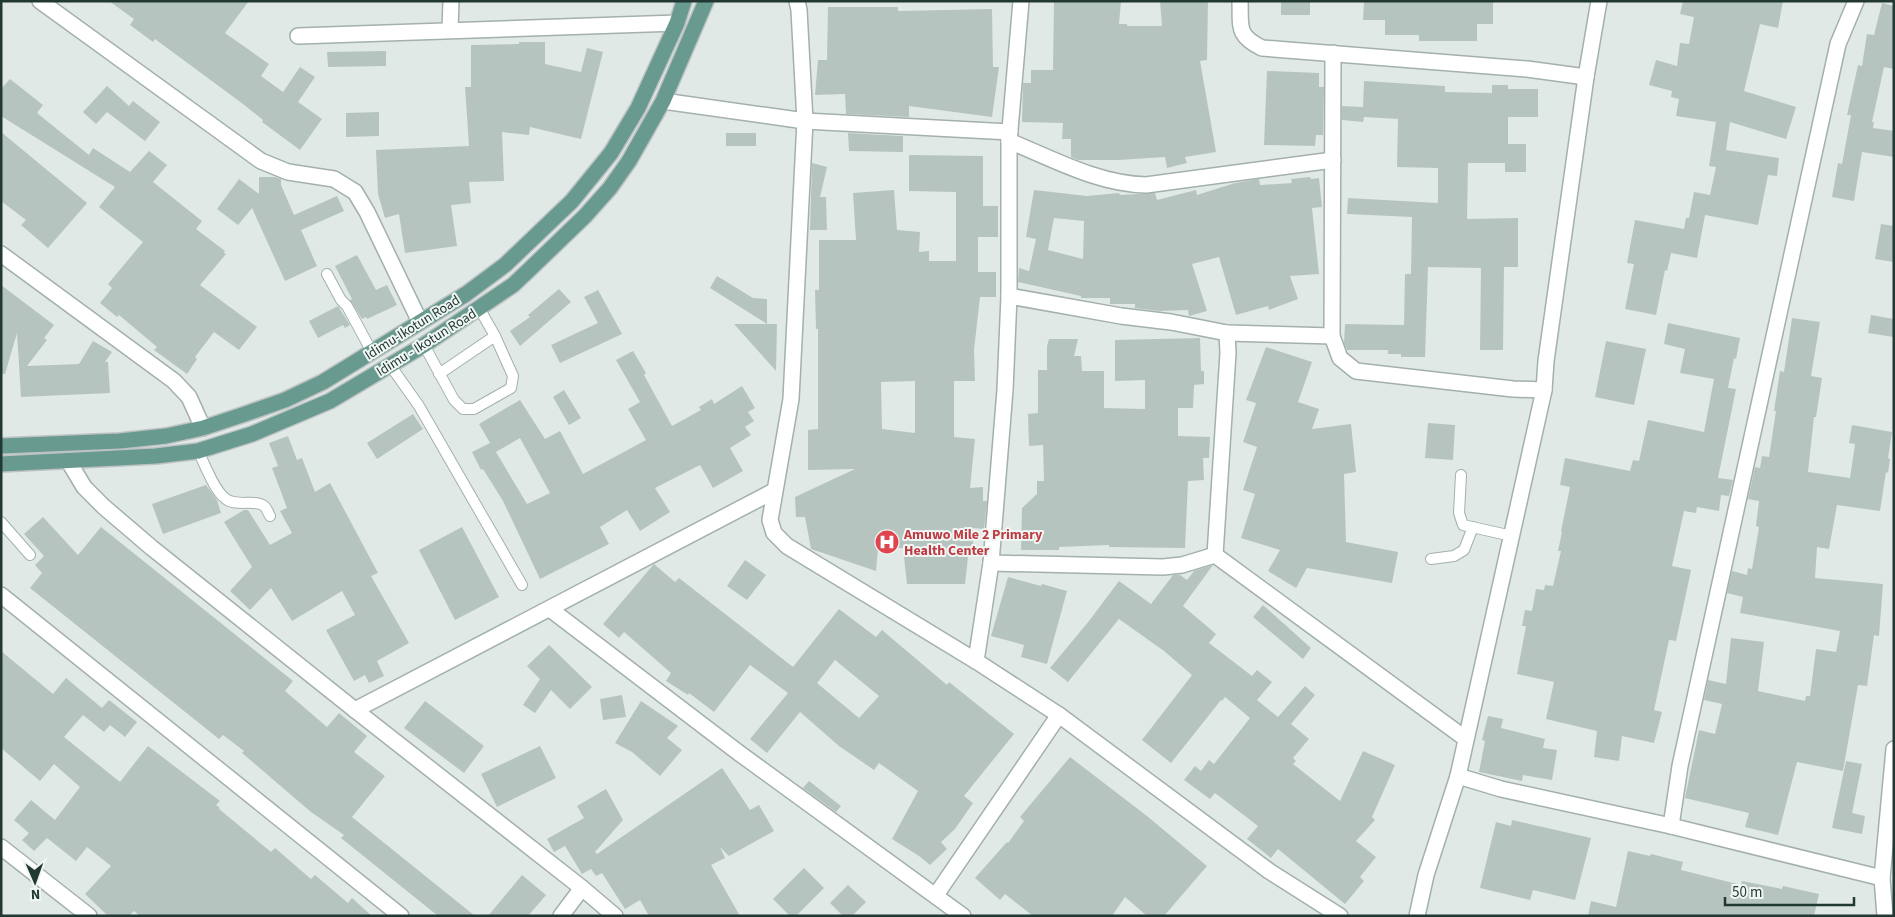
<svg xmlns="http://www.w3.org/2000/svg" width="1895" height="917" viewBox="0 0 1895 917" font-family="'Source Sans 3',sans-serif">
  <rect width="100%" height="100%" fill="#e0e9e6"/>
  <g fill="#b6c4bf" fill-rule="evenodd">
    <polygon points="109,1 249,1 225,33 269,64 261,76 283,92 300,67 315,77 298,102 322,119 300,150 262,122 263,120 243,104 155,39 153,42 130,25 134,19"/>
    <polygon points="1054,1 1121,1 1119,24 1127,24 1127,26 1162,26 1160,1 1208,1 1207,60 1200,61 1216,152 1185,157 1187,163 1167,168 1165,157 1119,160 1078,160 1071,157 1071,139 1062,139 1063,123 1022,122 1023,83 1031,83 1031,70 1053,70"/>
    <rect x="1281" y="1" width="29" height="14"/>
    <polygon points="1364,1 1493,1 1493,24 1477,24 1477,41 1419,41 1419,35 1385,35 1385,20 1363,20"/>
    <polygon points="1683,1 1783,1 1778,28 1760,24 1744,91 1796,107 1786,139 1730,122 1726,150 1779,158 1777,176 1768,175 1758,225 1705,215 1697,258 1671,253 1667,271 1665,270 1656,315 1625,309 1634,264 1627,263 1635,220 1684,229 1686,218 1689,218 1694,192 1710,195 1716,167 1709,166 1716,122 1676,116 1679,99 1671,97 1672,91 1649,85 1656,60 1677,66 1680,43 1689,44 1694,17 1680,14"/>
    <polygon points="1882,3 1894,6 1894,69 1884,67 1872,122 1874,122 1873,128 1894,131 1894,157 1862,152 1854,201 1832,197 1838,163 1842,164 1851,115 1847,115 1858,65 1862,66 1867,34 1874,35"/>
    <polygon points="828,7 898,7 898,11 992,9 993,67 999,67 992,117 909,106 909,117 846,114 845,94 815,95 818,60 827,60"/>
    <polygon points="519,42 545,42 545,64 581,72 587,48 603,52 581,139 530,127 529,135 502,132 504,181 469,182 471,203 451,205 457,246 405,253 399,214 385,218 378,194 376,150 469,146 465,87 471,87 471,45 519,44"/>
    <polygon points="386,51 386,66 328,67 327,52"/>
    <polygon points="1267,71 1319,73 1319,87 1324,87 1323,135 1316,135 1315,146 1264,145"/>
    <polygon points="10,79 43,105 37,113 89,155 93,148 130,172 149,151 167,165 153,182 202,221 196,229 225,251 224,253 226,254 200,285 257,327 239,350 214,332 195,357 197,359 187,374 154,350 157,347 119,315 117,317 100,303 112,288 108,284 143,242 99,207 115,187 1,116 1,89"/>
    <polygon points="1364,81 1445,86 1445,92 1492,93 1492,85 1508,85 1508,89 1538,89 1538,117 1508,117 1508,144 1526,144 1526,172 1505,172 1505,163 1468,163 1467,219 1518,218 1518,267 1504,267 1503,350 1480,350 1481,268 1428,267 1425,357 1401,357 1401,354 1388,354 1388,350 1347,350 1344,343 1345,324 1404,325 1405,274 1411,274 1412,217 1347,214 1348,198 1438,203 1438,168 1397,167 1398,119 1364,117 1363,122 1342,120 1342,106 1363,107"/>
    <polygon points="107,86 129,106 133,101 160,122 145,141 107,112 96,124 83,112"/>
    <polygon points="379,112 379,136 346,137 346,113"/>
    <polygon points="1,132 87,203 48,248 21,225 26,220 1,201"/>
    <rect x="726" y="133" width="30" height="13"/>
    <polygon points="848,133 903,136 903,152 849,151"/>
    <path d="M909,155L983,156V206H998V237H978V272H996V297H980L974,350L975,381H954V437L975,439L970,488L983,487V501H987L984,529L973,528V548H969L965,584H907L903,548H878L876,571L811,549L805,517H796L795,497L855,469L808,470V430L818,429V329H816L815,290H819V240H856L853,193L894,190L897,230L920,232L919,252L929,251V261H956V192L909,191ZM915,381V433L882,429L881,382Z"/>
    <polygon points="812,163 827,167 820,197 826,197 827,230 810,230"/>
    <polygon points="259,177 275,177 281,179 281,185 294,215 337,196 344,211 301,230 317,266 285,281 252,208 238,225 217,209 239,179 259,194"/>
    <path d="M1310,177L1311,179L1319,178L1322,207L1312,208L1319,274L1290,276L1298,299L1269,310L1268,306L1236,315L1219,257L1192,264L1207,311L1189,316L1188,310L1159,311L1135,308V304H1110V298H1081V296L1018,282L1019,268L1029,271L1036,239L1026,237L1034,190L1087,196L1119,193L1120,195L1155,193L1157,200L1196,190L1197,195L1235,183L1259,179L1260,185L1292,183L1291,179ZM1054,218L1084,221L1083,259L1048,250Z"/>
    <polygon points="1881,224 1894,226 1894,262 1875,259"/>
    <polygon points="357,255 376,290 387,285 397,305 367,319 366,317 362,319 350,300 352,299 335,266"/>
    <polygon points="717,276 753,298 767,299 767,324 710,288"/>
    <polygon points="1,285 54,325 44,338 47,340 27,366 79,364 93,341 112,352 105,362 108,362 110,393 21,397 17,333 5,374 1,374"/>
    <polygon points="559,289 571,302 520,346 510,331 530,317 528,315"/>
    <polygon points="598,290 622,334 560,363 551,345 598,323 584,297"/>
    <polygon points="338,306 350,325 345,328 343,325 318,338 309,321"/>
    <polygon points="1871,315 1894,319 1894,337 1868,333"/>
    <polygon points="1792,318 1820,322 1811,376 1822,378 1816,417 1814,417 1808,472 1850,478 1855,444 1849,443 1852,425 1892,432 1888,458 1890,459 1888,473 1886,472 1880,511 1837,505 1829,549 1817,547 1815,578 1883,584 1879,636 1874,635 1867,686 1858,685 1843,771 1797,762 1778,835 1745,827 1749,813 1685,798 1699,730 1715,734 1722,704 1704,700 1708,680 1726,684 1731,638 1764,642 1758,691 1805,701 1806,696 1810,696 1816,649 1836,652 1840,631 1740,613 1743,597 1727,593 1732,571 1747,575 1748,568 1752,569 1759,527 1756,526 1759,501 1748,499 1755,467 1760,468 1762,456 1769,457 1776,411 1774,411 1780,371 1784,372"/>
    <polygon points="1668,323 1740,338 1736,359 1734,358 1728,388 1736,389 1718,478 1733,480 1729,496 1721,495 1719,511 1697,507 1696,513 1684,511 1672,566 1691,570 1676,641 1669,640 1654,710 1662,712 1654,743 1622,736 1619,761 1594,757 1597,731 1546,719 1554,682 1517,674 1526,626 1522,626 1525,610 1532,611 1536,589 1544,590 1545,585 1553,586 1561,551 1558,551 1562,532 1561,531 1570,487 1560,485 1565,458 1630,471 1633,460 1639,461 1648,420 1704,432 1714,379 1680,373 1685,349 1664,344"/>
    <polygon points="734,324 777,324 776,371"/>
    <polygon points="1200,338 1201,371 1204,371 1204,384 1194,385 1193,408 1178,408 1178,436 1210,437 1209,458 1203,458 1204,480 1188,481 1185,548 1109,547 1109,545 1059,547 1059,550 1021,550 1022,508 1037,494 1037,481 1044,481 1043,445 1029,446 1028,414 1038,413 1038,370 1047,370 1047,346 1049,339 1078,339 1074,356 1081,356 1082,371 1104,371 1104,408 1145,409 1145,380 1115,381 1115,340"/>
    <polygon points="1606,341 1646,349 1634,405 1595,397"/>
    <polygon points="1266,347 1312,362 1298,402 1319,409 1312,429 1351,424 1356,472 1344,474 1346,542 1398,552 1392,583 1307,568 1296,588 1268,571 1280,550 1241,538 1255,494 1243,490 1257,447 1243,442 1256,403 1246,400"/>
    <path d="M633,351L646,373L644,375L672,426L701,410L699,407L712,399L714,404L742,386L755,408L748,412L754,421L745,427L751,435L730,448L743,471L713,488L700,465L655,488L670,512L640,531L627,510L600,527L609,544L540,579L503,501L483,469L481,470L472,452L490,443L479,424L520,400L545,439L560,431L583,474L646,440L628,409L640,402L616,360ZM520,438L550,493L527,504L496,452Z"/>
    <polygon points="564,390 581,418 569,425 553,397"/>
    <polygon points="413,414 423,429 377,459 367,443"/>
    <polygon points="1428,423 1455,425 1453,460 1425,458"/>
    <polygon points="288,436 297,460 302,458 315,492 330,483 378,573 371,576 409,643 377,661 384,676 369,683 365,675 354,681 326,630 355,615 342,591 292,621 271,588 250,610 230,591 252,567 224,522 244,510 248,510 270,545 292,533 280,511 287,508 272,468 278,466 269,443"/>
    <polygon points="206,485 217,500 221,513 163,534 152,504"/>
    <polygon points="43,517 78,555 101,527 293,681 285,691 327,727 339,713 367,736 354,752 385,776 352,817 475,916 438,916 341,838 344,835 311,812 242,753 244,751 223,735 219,739 30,588 42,573 35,565 44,556 24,534"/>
    <polygon points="462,527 499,597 455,620 419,550"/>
    <polygon points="745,560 766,575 747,600 727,586"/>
    <path d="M654,564L675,582L679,578L793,667L839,609L876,637L882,630L947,685L949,682L1014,734L964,796L973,803L955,829L941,842L947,849L930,865L919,856L892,839L918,791L879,763L874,770L839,746L800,712L767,753L750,739L788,693L750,665L714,712L689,693L688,695L666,681L671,673L624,632L619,638L603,624ZM835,660L879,696L859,718L817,683Z"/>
    <polygon points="1213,565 1183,606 1216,634 1209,643 1252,676 1257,670 1272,682 1257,700 1278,717 1305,686 1315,695 1291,724 1309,739 1293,758 1296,761 1293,764 1340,801 1363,751 1395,765 1372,817 1375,820 1356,841 1376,857 1360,877 1364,881 1345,904 1278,849 1271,858 1247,839 1258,826 1215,793 1210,799 1184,780 1195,766 1201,771 1209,760 1214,764 1250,718 1225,697 1222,701 1221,700 1171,763 1142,740 1192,675 1164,651 1119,619 1068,682 1050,668 1089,621 1119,581 1151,604 1173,575 1180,575 1187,580 1194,571"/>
    <polygon points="1008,577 1041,586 1042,584 1067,591 1047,664 1021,657 1024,645 991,636"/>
    <polygon points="1263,605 1311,648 1303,659 1253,617"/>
    <polygon points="549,645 592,687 570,709 551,690 535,713 523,705 540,679 527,666"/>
    <polygon points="1,651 53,694 66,678 102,708 109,700 137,722 125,737 110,725 104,732 83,715 64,737 120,782 148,746 220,801 216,805 220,808 219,809 271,852 275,848 311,879 315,875 348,903 352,898 372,916 140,916 134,911 129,916 108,916 85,894 111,866 87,847 76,861 47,838 34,851 22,840 29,833 14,820 31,800 55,820 80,787 54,764 40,781 1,748"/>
    <polygon points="622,695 626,717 603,720 600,699"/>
    <polygon points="425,701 484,746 464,773 404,728"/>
    <polygon points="641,701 678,726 667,738 682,750 660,776 632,752 615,743"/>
    <polygon points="1488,716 1503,719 1501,728 1545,739 1543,748 1557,750 1552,780 1523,775 1522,781 1479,772 1485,741 1482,740"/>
    <polygon points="540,746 556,778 497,807 481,774"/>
    <polygon points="1070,757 1147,816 1207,866 1164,916 1147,916 1125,897 1112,916 1033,916 1005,894 1000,900 975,878 1007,842 1008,843 1024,821 1020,817"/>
    <polygon points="1846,761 1862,764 1852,813 1865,816 1862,834 1832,828"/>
    <polygon points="722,768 750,810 759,805 774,831 729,856 720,847 725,858 711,865 740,916 649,916 640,900 625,909 602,873 596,876 591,869 582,874 565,846 554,852 547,839 584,818 577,806 606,789 623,820 595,852 597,854"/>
    <polygon points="809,781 841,806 836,812 803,788"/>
    <polygon points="1512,820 1591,838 1575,900 1533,890 1530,900 1480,888 1496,822 1511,826"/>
    <polygon points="1628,851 1650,856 1651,854 1683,862 1681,870 1741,885 1742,881 1782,889 1783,886 1819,894 1814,916 1588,916 1591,901 1616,907"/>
    <polygon points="804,868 824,888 796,916 790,916 773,899"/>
    <polygon points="522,875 546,895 528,916 488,916"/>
    <polygon points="848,885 866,902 852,916 843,916 830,903"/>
  </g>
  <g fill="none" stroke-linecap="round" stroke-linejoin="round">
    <defs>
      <g id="service">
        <polyline points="327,274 341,300 347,306 372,352"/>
        <polyline points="424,345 454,400 463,409 474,409 511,388 513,376 495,336 479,308"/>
        <polyline points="390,365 419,406 522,585"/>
        <polyline points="439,374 495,336"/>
        <path d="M198,451C205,464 214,491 226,499C236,507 256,499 264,506C267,508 268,513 270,516"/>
        <polyline points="1461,475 1459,513 1463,525 1512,536"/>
        <polyline points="1,522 30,555"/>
        <polyline points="1431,559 1454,556 1464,550 1473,527"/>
      </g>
      <g id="minor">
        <polyline points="40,1 261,161 288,172 334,179 355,192 367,212 420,322"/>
        <polyline points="797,1 799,10 805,121 791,399 770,520 774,533 787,546 976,661 1059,715 1269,871 1340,916"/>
        <path d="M1240,1C1241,27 1236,35 1262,48L1527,69L1586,77"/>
        <polyline points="450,30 451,1"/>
        <polyline points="298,36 677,23"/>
        <polyline points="1333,53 1332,336 1340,358 1356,371 1513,389 1544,390"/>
        <polyline points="663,101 805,121 1010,132"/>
        <path d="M1009,141C1053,159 1098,184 1146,185L1333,160"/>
        <polyline points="1,254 174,381 189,397 203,428"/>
        <polyline points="1009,296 1121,316 1171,322 1227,333 1332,336"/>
        <polyline points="1227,333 1228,353 1215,555 1466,739"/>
        <polyline points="69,462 84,487 104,507 152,548 355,710 582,888 615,916"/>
        <polyline points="991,563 1163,567 1182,565 1215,555"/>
        <polyline points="1,595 401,916"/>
        <polyline points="550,609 739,753 963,916"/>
        <polyline points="976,661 991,563 1005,390 1009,296 1009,141 1021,1"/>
        <polyline points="355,710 774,491"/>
        <polyline points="1458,776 1501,789 1671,826 1882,878"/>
        <polyline points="1671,826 1680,766 1838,44 1856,1"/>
        <polyline points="1,847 89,916"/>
        <polyline points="936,895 1059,715"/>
        <polyline points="561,916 582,888"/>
        <polyline points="1417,916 1426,875 1458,776 1544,390 1546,361 1586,77 1599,1"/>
        <polyline points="1885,916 1882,878 1894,749"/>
      </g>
      <g id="primary">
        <polyline points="1,446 120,441 166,436 203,428 245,414 285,400 323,382 466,294 505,265 572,201 611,153 638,108 677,23 684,1"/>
        <polyline points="1,464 156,456 198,451 252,434 330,401 424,345 479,308 513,285 531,268 585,216 610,188 629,161 663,101 706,1"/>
      </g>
    </defs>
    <use href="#service" stroke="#a3b0ad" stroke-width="12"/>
    <use href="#minor" stroke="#a3b0ad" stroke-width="18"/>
    <use href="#primary" stroke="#bdc3c2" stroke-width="18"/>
    <use href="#service" stroke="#fff" stroke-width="10"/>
    <use href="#minor" stroke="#fff" stroke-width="15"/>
    <use href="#primary" stroke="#699a90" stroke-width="15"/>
  </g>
  <defs>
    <symbol id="hospital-disc" viewBox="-11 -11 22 22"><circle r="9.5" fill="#e0444e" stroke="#f0f6f3"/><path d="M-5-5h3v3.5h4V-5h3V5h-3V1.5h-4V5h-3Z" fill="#fff"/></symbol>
  </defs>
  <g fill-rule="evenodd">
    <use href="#hospital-disc" x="873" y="528" width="28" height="28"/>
  </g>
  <g text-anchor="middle" stroke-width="4" stroke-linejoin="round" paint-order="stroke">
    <g font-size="14" fill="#223833" stroke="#f0f6f3">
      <text transform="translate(412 327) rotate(-32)" y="5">Idimu-Ikotun Road</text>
      <text transform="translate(426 342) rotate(-32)" y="5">Idimu - Ikotun Road</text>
    </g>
    <g font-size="14" font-weight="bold" fill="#be3a42" stroke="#f0f6f3" text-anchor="start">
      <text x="904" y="539">Amuwo Mile 2 Primary<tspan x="904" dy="16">Health Center</tspan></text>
    </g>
  </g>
  <rect width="1895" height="917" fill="none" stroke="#223833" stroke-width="5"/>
  <g transform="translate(35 882) rotate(178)" stroke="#f0f6f3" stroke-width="4" paint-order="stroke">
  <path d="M0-4L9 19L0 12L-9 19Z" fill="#223833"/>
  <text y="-8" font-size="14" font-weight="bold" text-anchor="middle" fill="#223833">N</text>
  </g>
  <path d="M1725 897v8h129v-8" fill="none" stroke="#223833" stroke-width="2.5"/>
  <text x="1732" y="897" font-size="15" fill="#223833" stroke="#f0f6f3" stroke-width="4" paint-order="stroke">50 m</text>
</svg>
